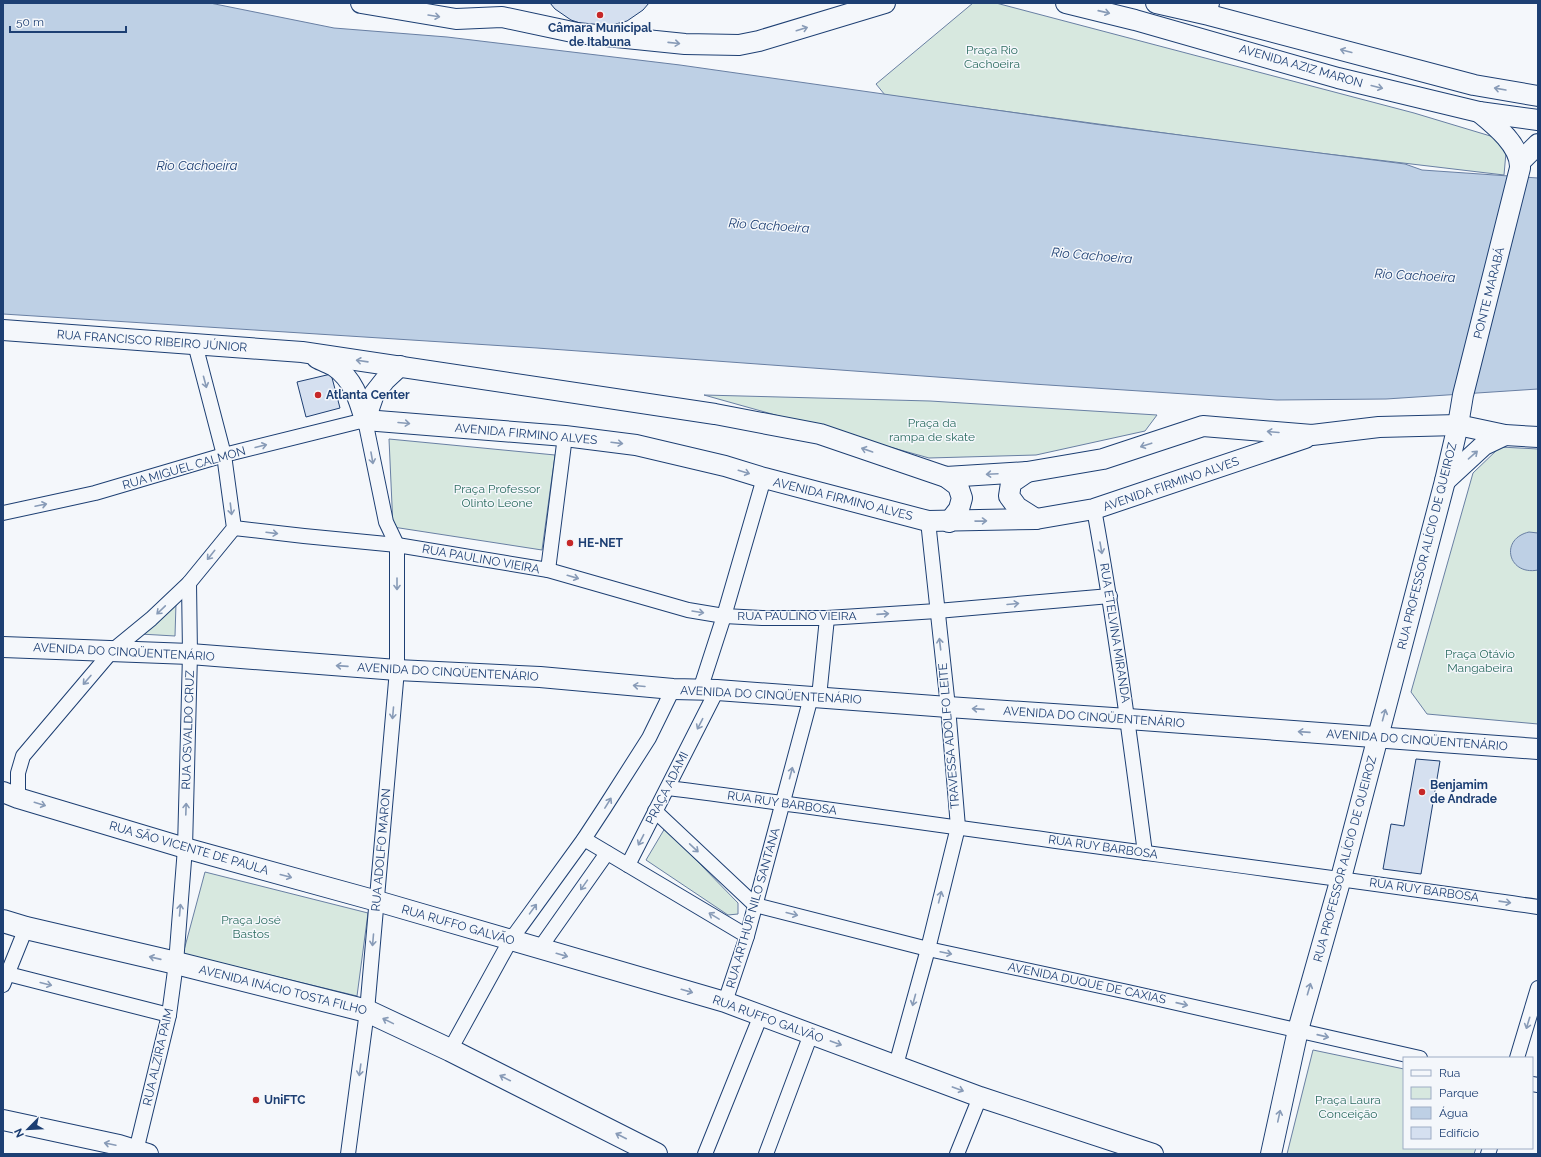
<svg xmlns="http://www.w3.org/2000/svg" width="1541" height="1157" viewBox="0 0 1541 1157" font-family="Raleway,sans-serif">
  <rect width="100%" height="100%" fill="#f4f7fb"/>
  <g fill="#d7e8df" stroke="#687fa3">
    <polygon points="973,3 996,3 1414,113 1507,141 1504,175 1260,146 885,95 876,84"/>
    <polygon points="704,395 930,401 1157,415 1145,431 1036,455 929,458"/>
    <polygon points="389,439 555,455 542,550 393,527"/>
    <polygon points="1500,447 1538,449 1538,724 1427,714 1411,692 1473,473"/>
    <polygon points="176,603 175,636 140,634"/>
    <polygon points="665,828 738,903 738,914 728,915 646,860"/>
    <polygon points="205,872 368,913 357,996 183,954"/>
    <polygon points="1313,1050 1404,1069 1404,1148 1476,1148 1474,1154 1287,1154"/>
  </g>
  <g fill="#bed0e5" stroke="#687fa3">
    <polygon points="3,3 210,3 334,28 447,37 680,65 1094,124 1405,164 1422,170 1538,178 1538,389 1386,399 1277,400 1033,384 537,348 3,314"/>
    <path d="M1529,532L1538,533V570C1508,576 1499,539 1529,532Z"/>
  </g>
  <g fill="#d5e0f0" stroke="#1d3f73">
    <polygon points="550,3 649,3 643,10 627,21 608,26 589,26 571,20 555,9"/>
    <polygon points="331,374 340,408 306,417 297,382"/>
    <polygon points="1416,759 1440,761 1421,874 1383,869 1391,824 1404,826"/>
  </g>
  <g fill="none" stroke-linecap="round" stroke-linejoin="round">
    <defs>
      <g id="street">
        <polyline points="1209,15 1212,3"/>
        <path d="M1094,509C1115,624 1130,738 1145,853"/>
        <polyline points="3,513 95,493 224,455 365,420 386,522 397,545 397,670 367,1011 348,1154"/>
        <polyline points="234,528 304,536 397,545 548,570 688,610 724,616 762,618 827,618 937,611 1110,596"/>
        <polyline points="548,570 565,436"/>
        <polyline points="700,690 724,616 764,478"/>
        <polyline points="819,697 827,618"/>
        <path d="M668,788C788,803 907,821 1027,837C1197,860 1368,882 1538,907"/>
        <polyline points="18,798 18,773 23,756 112,651 151,619 189,583 234,528 224,455 195,344"/>
        <polyline points="655,811 755,905 928,949 1128,992 1420,1058"/>
        <polyline points="584,839 747,936"/>
        <polyline points="628,865 717,690"/>
        <polyline points="540,948 607,853"/>
        <polyline points="8,974 169,1015"/>
        <polyline points="3,985 26,928"/>
        <polyline points="725,1002 747,936 811,697"/>
        <polyline points="450,1050 510,941 584,839 605,807 649,738 673,689"/>
        <polyline points="1517,1058 1538,988"/>
        <polyline points="896,1065 928,949 958,827 948,707 928,521"/>
        <polyline points="1532,1084 1538,1085"/>
        <polyline points="136,1151 169,1015 176,963 185,848 190,654 189,583"/>
        <polyline points="705,1154 761,1015"/>
        <polyline points="766,1154 811,1034"/>
        <polyline points="957,1154 980,1097"/>
        <polyline points="1488,1154 1490,1148"/>
      </g>
      <g id="secondary">
        <polyline points="361,3 456,19 502,17 577,33 685,44 739,45 759,41 885,3"/>
        <polyline points="1066,3 1135,20 1338,78 1479,112 1538,120"/>
        <polyline points="1156,3 1209,15 1474,85 1538,96"/>
        <polyline points="1521,161 1538,144"/>
        <polyline points="3,330 302,352 715,414 820,434 946,477 1027,472 1103,459 1203,426 1312,435 1379,427 1458,425 1505,435 1538,437"/>
        <path d="M317,358C322,361 329,363 334,366C353,379 359,399 365,420"/>
        <polyline points="365,420 565,436 636,445 725,466 764,478 928,521 1036,519 1094,509 1305,438"/>
        <polyline points="365,420 374,394 385,380 400,366"/>
        <polyline points="1027,472 1011,483 1009,496 1017,507 1036,519"/>
        <polyline points="946,477 958,486 962,498 959,509 949,522"/>
        <polyline points="1445,481 1484,445 1505,435"/>
        <polyline points="3,647 190,654 397,670 540,677 673,689 717,690 948,707 1128,719 1538,749"/>
        <polyline points="3,792 18,798 185,848 377,901 725,1002 980,1097 1153,1154"/>
        <polyline points="3,1120 119,1145 148,1154"/>
        <path d="M1271,1154L1298,1030L1341,878L1445,481L1458,425L1463,395L1520,168C1521,146 1495,125 1479,112"/>
      </g>
      <polyline id="primary" points="3,921 26,928 176,963 367,1011 450,1050 656,1154"/>
    </defs>
    <use href="#street" stroke="#1d3f73" stroke-width="16"/>
    <use href="#secondary" stroke="#1d3f73" stroke-width="22"/>
    <use href="#primary" stroke="#1d3f73" stroke-width="24"/>
    <use href="#street" stroke="#f4f7fb" stroke-width="14"/>
    <use href="#secondary" stroke="#f4f7fb" stroke-width="20"/>
    <use href="#primary" stroke="#f4f7fb" stroke-width="22"/>
  </g>
  <defs><path id="oneway-shaft" d="M-6 0H5M1.5-3L5.5 0L1.5 3" fill="none" stroke-width="1.6" stroke-linecap="round" stroke-linejoin="round"/></defs>
  <g stroke="#889bb7">
    <use href="#oneway-shaft" transform="translate(1104 12) rotate(13)"/>
    <use href="#oneway-shaft" transform="translate(434 16) rotate(9)"/>
    <use href="#oneway-shaft" transform="translate(802 29) rotate(-17)"/>
    <use href="#oneway-shaft" transform="translate(674 43) rotate(6)"/>
    <use href="#oneway-shaft" transform="translate(1346 51) rotate(-165)"/>
    <use href="#oneway-shaft" transform="translate(1377 87) rotate(14)"/>
    <use href="#oneway-shaft" transform="translate(1500 89) rotate(-170)"/>
    <use href="#oneway-shaft" transform="translate(362 361) rotate(-172)"/>
    <use href="#oneway-shaft" transform="translate(205 382) rotate(75)"/>
    <use href="#oneway-shaft" transform="translate(404 423) rotate(5)"/>
    <use href="#oneway-shaft" transform="translate(1273 432) rotate(-175)"/>
    <use href="#oneway-shaft" transform="translate(617 443) rotate(7)"/>
    <use href="#oneway-shaft" transform="translate(1146 445) rotate(162)"/>
    <use href="#oneway-shaft" transform="translate(261 446) rotate(-14)"/>
    <use href="#oneway-shaft" transform="translate(867 450) rotate(-161)"/>
    <use href="#oneway-shaft" transform="translate(1473 455) rotate(-41)"/>
    <use href="#oneway-shaft" transform="translate(372 458) rotate(80)"/>
    <use href="#oneway-shaft" transform="translate(744 472) rotate(17)"/>
    <use href="#oneway-shaft" transform="translate(992 474) rotate(177)"/>
    <use href="#oneway-shaft" transform="translate(41 505) rotate(-12)"/>
    <use href="#oneway-shaft" transform="translate(231 509) rotate(83)"/>
    <use href="#oneway-shaft" transform="translate(981 521) rotate(-1)"/>
    <use href="#oneway-shaft" transform="translate(272 533) rotate(7)"/>
    <use href="#oneway-shaft" transform="translate(1101 548) rotate(80)"/>
    <use href="#oneway-shaft" transform="translate(211 555) rotate(129)"/>
    <use href="#oneway-shaft" transform="translate(573 577) rotate(16)"/>
    <use href="#oneway-shaft" transform="translate(397 584) rotate(90)"/>
    <use href="#oneway-shaft" transform="translate(1013 604) rotate(-5)"/>
    <use href="#oneway-shaft" transform="translate(161 610) rotate(136)"/>
    <use href="#oneway-shaft" transform="translate(698 612) rotate(9)"/>
    <use href="#oneway-shaft" transform="translate(883 614) rotate(-4)"/>
    <use href="#oneway-shaft" transform="translate(940 644) rotate(-97)"/>
    <use href="#oneway-shaft" transform="translate(342 666) rotate(-176)"/>
    <use href="#oneway-shaft" transform="translate(87 680) rotate(131)"/>
    <use href="#oneway-shaft" transform="translate(639 686) rotate(-175)"/>
    <use href="#oneway-shaft" transform="translate(978 709) rotate(-176)"/>
    <use href="#oneway-shaft" transform="translate(393 713) rotate(95)"/>
    <use href="#oneway-shaft" transform="translate(1384 715) rotate(-75)"/>
    <use href="#oneway-shaft" transform="translate(700 724) rotate(117)"/>
    <use href="#oneway-shaft" transform="translate(1304 732) rotate(-176)"/>
    <use href="#oneway-shaft" transform="translate(791 773) rotate(-75)"/>
    <use href="#oneway-shaft" transform="translate(608 803) rotate(-58)"/>
    <use href="#oneway-shaft" transform="translate(40 804) rotate(17)"/>
    <use href="#oneway-shaft" transform="translate(186 809) rotate(-88)"/>
    <use href="#oneway-shaft" transform="translate(641 840) rotate(117)"/>
    <use href="#oneway-shaft" transform="translate(694 848) rotate(43)"/>
    <use href="#oneway-shaft" transform="translate(286 876) rotate(15)"/>
    <use href="#oneway-shaft" transform="translate(584 885) rotate(125)"/>
    <use href="#oneway-shaft" transform="translate(940 897) rotate(-76)"/>
    <use href="#oneway-shaft" transform="translate(1505 902) rotate(8)"/>
    <use href="#oneway-shaft" transform="translate(533 909) rotate(-54)"/>
    <use href="#oneway-shaft" transform="translate(180 910) rotate(-85)"/>
    <use href="#oneway-shaft" transform="translate(792 914) rotate(14)"/>
    <use href="#oneway-shaft" transform="translate(714 916) rotate(-149)"/>
    <use href="#oneway-shaft" transform="translate(373 940) rotate(95)"/>
    <use href="#oneway-shaft" transform="translate(946 953) rotate(12)"/>
    <use href="#oneway-shaft" transform="translate(562 955) rotate(16)"/>
    <use href="#oneway-shaft" transform="translate(155 958) rotate(-167)"/>
    <use href="#oneway-shaft" transform="translate(46 984) rotate(14)"/>
    <use href="#oneway-shaft" transform="translate(1309 989) rotate(-74)"/>
    <use href="#oneway-shaft" transform="translate(687 991) rotate(16)"/>
    <use href="#oneway-shaft" transform="translate(914 1000) rotate(105)"/>
    <use href="#oneway-shaft" transform="translate(1182 1004) rotate(13)"/>
    <use href="#oneway-shaft" transform="translate(388 1021) rotate(-154)"/>
    <use href="#oneway-shaft" transform="translate(1528 1023) rotate(107)"/>
    <use href="#oneway-shaft" transform="translate(1323 1036) rotate(13)"/>
    <use href="#oneway-shaft" transform="translate(836 1043) rotate(20)"/>
    <use href="#oneway-shaft" transform="translate(360 1070) rotate(98)"/>
    <use href="#oneway-shaft" transform="translate(505 1078) rotate(-153)"/>
    <use href="#oneway-shaft" transform="translate(958 1089) rotate(20)"/>
    <use href="#oneway-shaft" transform="translate(1279 1116) rotate(-78)"/>
    <use href="#oneway-shaft" transform="translate(621 1136) rotate(-153)"/>
    <use href="#oneway-shaft" transform="translate(110 1144) rotate(-168)"/>
  </g>
  <g fill="#c62828" stroke="#f4f7fb" stroke-width="1.5">
    <circle cx="600" cy="15" r="4"/>
    <circle cx="318" cy="395" r="4"/>
    <circle cx="570" cy="543" r="4"/>
    <circle cx="1422" cy="792" r="4"/>
    <circle cx="256" cy="1100" r="4"/>
  </g>
  <g text-anchor="middle" stroke-width="3" stroke-linejoin="round" paint-order="stroke">
    <g font-size="12" font-weight="bold" fill="#1d3f73" stroke="#f4f7fb" text-anchor="start">
      <text x="600" y="32" text-anchor="middle">Câmara Municipal<tspan x="600" dy="14">de Itabuna</tspan></text>
      <text x="326" y="399">Atlanta Center</text>
      <text x="578" y="547">HE-NET</text>
      <text x="1430" y="789">Benjamim<tspan x="1430" dy="14">de Andrade</tspan></text>
      <text x="264" y="1104">UniFTC</text>
    </g>
    <g font-size="12" fill="#2c6c60" stroke="#f4f7fb">
      <text x="992" y="54">Praça Rio<tspan x="992" dy="14">Cachoeira</tspan></text>
      <text x="932" y="427">Praça da<tspan x="932" dy="14">rampa de skate</tspan></text>
      <text x="497" y="493">Praça Professor<tspan x="497" dy="14">Olinto Leone</tspan></text>
      <text x="1480" y="658">Praça Otávio<tspan x="1480" dy="14">Mangabeira</tspan></text>
      <text x="251" y="924">Praça José<tspan x="251" dy="14">Bastos</tspan></text>
      <text x="1348" y="1104">Praça Laura<tspan x="1348" dy="14">Conceição</tspan></text>
    </g>
    <g font-size="12" fill="#1d3f73" stroke="#f4f7fb">
      <text transform="translate(1301 66) rotate(16)" y="4">AVENIDA AZIZ MARON</text>
      <text transform="translate(1489 293) rotate(-76)" y="4">PONTE MARABÁ</text>
      <text transform="translate(152 341) rotate(4)" y="4">RUA FRANCISCO RIBEIRO JÚNIOR</text>
      <text transform="translate(526 434) rotate(5)" y="4">AVENIDA FIRMINO ALVES</text>
      <text transform="translate(184 468) rotate(-16)" y="4">RUA MIGUEL CALMON</text>
      <text transform="translate(1171 484) rotate(-19)" y="4">AVENIDA FIRMINO ALVES</text>
      <text transform="translate(843 499) rotate(14)" y="4">AVENIDA FIRMINO ALVES</text>
      <text transform="translate(1427 546) rotate(-76)" y="4">RUA PROFESSOR ALÍCIO DE QUEIROZ</text>
      <text transform="translate(481 559) rotate(10)" y="4">RUA PAULINO VIEIRA</text>
      <text x="797" y="620">RUA PAULINO VIEIRA</text>
      <text transform="translate(1115 633) rotate(81)" y="4">RUA ETELVINA MIRANDA</text>
      <text transform="translate(124 652) rotate(3)" y="4">AVENIDA DO CINQÜENTENÁRIO</text>
      <text transform="translate(448 672) rotate(3)" y="4">AVENIDA DO CINQÜENTENÁRIO</text>
      <text transform="translate(771 695) rotate(3)" y="4">AVENIDA DO CINQÜENTENÁRIO</text>
      <text transform="translate(1094 717) rotate(4)" y="4">AVENIDA DO CINQÜENTENÁRIO</text>
      <text transform="translate(188 730) rotate(-88)" y="4">RUA OSVALDO CRUZ</text>
      <text transform="translate(949 736) rotate(-95)" y="4">TRAVESSA ADOLFO LEITE</text>
      <text transform="translate(1417 740) rotate(4)" y="4">AVENIDA DO CINQÜENTENÁRIO</text>
      <text transform="translate(667 788) rotate(-63)" y="4">PRAÇA ADAMI</text>
      <text transform="translate(782 803) rotate(8)" y="4">RUA RUY BARBOSA</text>
      <text transform="translate(1103 847) rotate(8)" y="4">RUA RUY BARBOSA</text>
      <text transform="translate(189 848) rotate(16)" y="4">RUA SÃO VICENTE DE PAULA</text>
      <text transform="translate(381 850) rotate(-85)" y="4">RUA ADOLFO MARON</text>
      <text transform="translate(1345 859) rotate(-75)" y="4">RUA PROFESSOR ALÍCIO DE QUEIROZ</text>
      <text transform="translate(1424 890) rotate(8)" y="4">RUA RUY BARBOSA</text>
      <text transform="translate(753 908) rotate(-74)" y="4">RUA ARTHUR NILO SANTANA</text>
      <text transform="translate(458 925) rotate(16)" y="4">RUA RUFFO GALVÃO</text>
      <text transform="translate(1087 983) rotate(12)" y="4">AVENIDA DUQUE DE CAXIAS</text>
      <text transform="translate(283 990) rotate(14)" y="4">AVENIDA INÁCIO TOSTA FILHO</text>
      <text transform="translate(768 1019) rotate(20)" y="4">RUA RUFFO GALVÃO</text>
      <text transform="translate(158 1057) rotate(-77)" y="4">RUA ALZIRA PAIM</text>
    </g>
    <g font-size="13" font-style="italic" fill="#1d3f73" stroke="#f4f7fb">
      <text x="197" y="170">Rio Cachoeira</text>
      <text transform="translate(769 225) rotate(4)" y="5">Rio Cachoeira</text>
      <text transform="translate(1092 255) rotate(5)" y="5">Rio Cachoeira</text>
      <text transform="translate(1415 275) rotate(3)" y="5">Rio Cachoeira</text>
    </g>
  </g>
  <rect width="1541" height="1157" fill="none" stroke="#1d3f73" stroke-width="8"/>
  <rect x="1403" y="1057" width="130" height="92" fill="#f4f7fb" stroke="#9eadc5"/>
  <rect x="1411" y="1070" width="20" height="6" fill="#f4f7fb" stroke="#9eadc5"/>
  <text x="1439" y="1077" font-size="12" fill="#1d3f73">Rua</text>
  <rect x="1411" y="1087" width="20" height="12" fill="#d7e8df" stroke="#9eadc5"/>
  <text x="1439" y="1097" font-size="12" fill="#1d3f73">Parque</text>
  <rect x="1411" y="1107" width="20" height="12" fill="#bed0e5" stroke="#9eadc5"/>
  <text x="1439" y="1117" font-size="12" fill="#1d3f73">Água</text>
  <rect x="1411" y="1127" width="20" height="12" fill="#d5e0f0" stroke="#9eadc5"/>
  <text x="1439" y="1137" font-size="12" fill="#1d3f73">Edifício</text>
  <g transform="translate(28 1129) rotate(246)" stroke="#f4f7fb" stroke-width="3" paint-order="stroke">
  <path d="M0-3L7 15L0 10L-7 15Z" fill="#1d3f73"/>
  <text y="-6" font-size="11" font-weight="bold" text-anchor="middle" fill="#1d3f73">N</text>
  </g>
  <path d="M10 26v6h116v-6" fill="none" stroke="#1d3f73" stroke-width="2"/>
  <text x="16" y="26" font-size="12" fill="#1d3f73" stroke="#f4f7fb" stroke-width="3" paint-order="stroke">50 m</text>
</svg>
